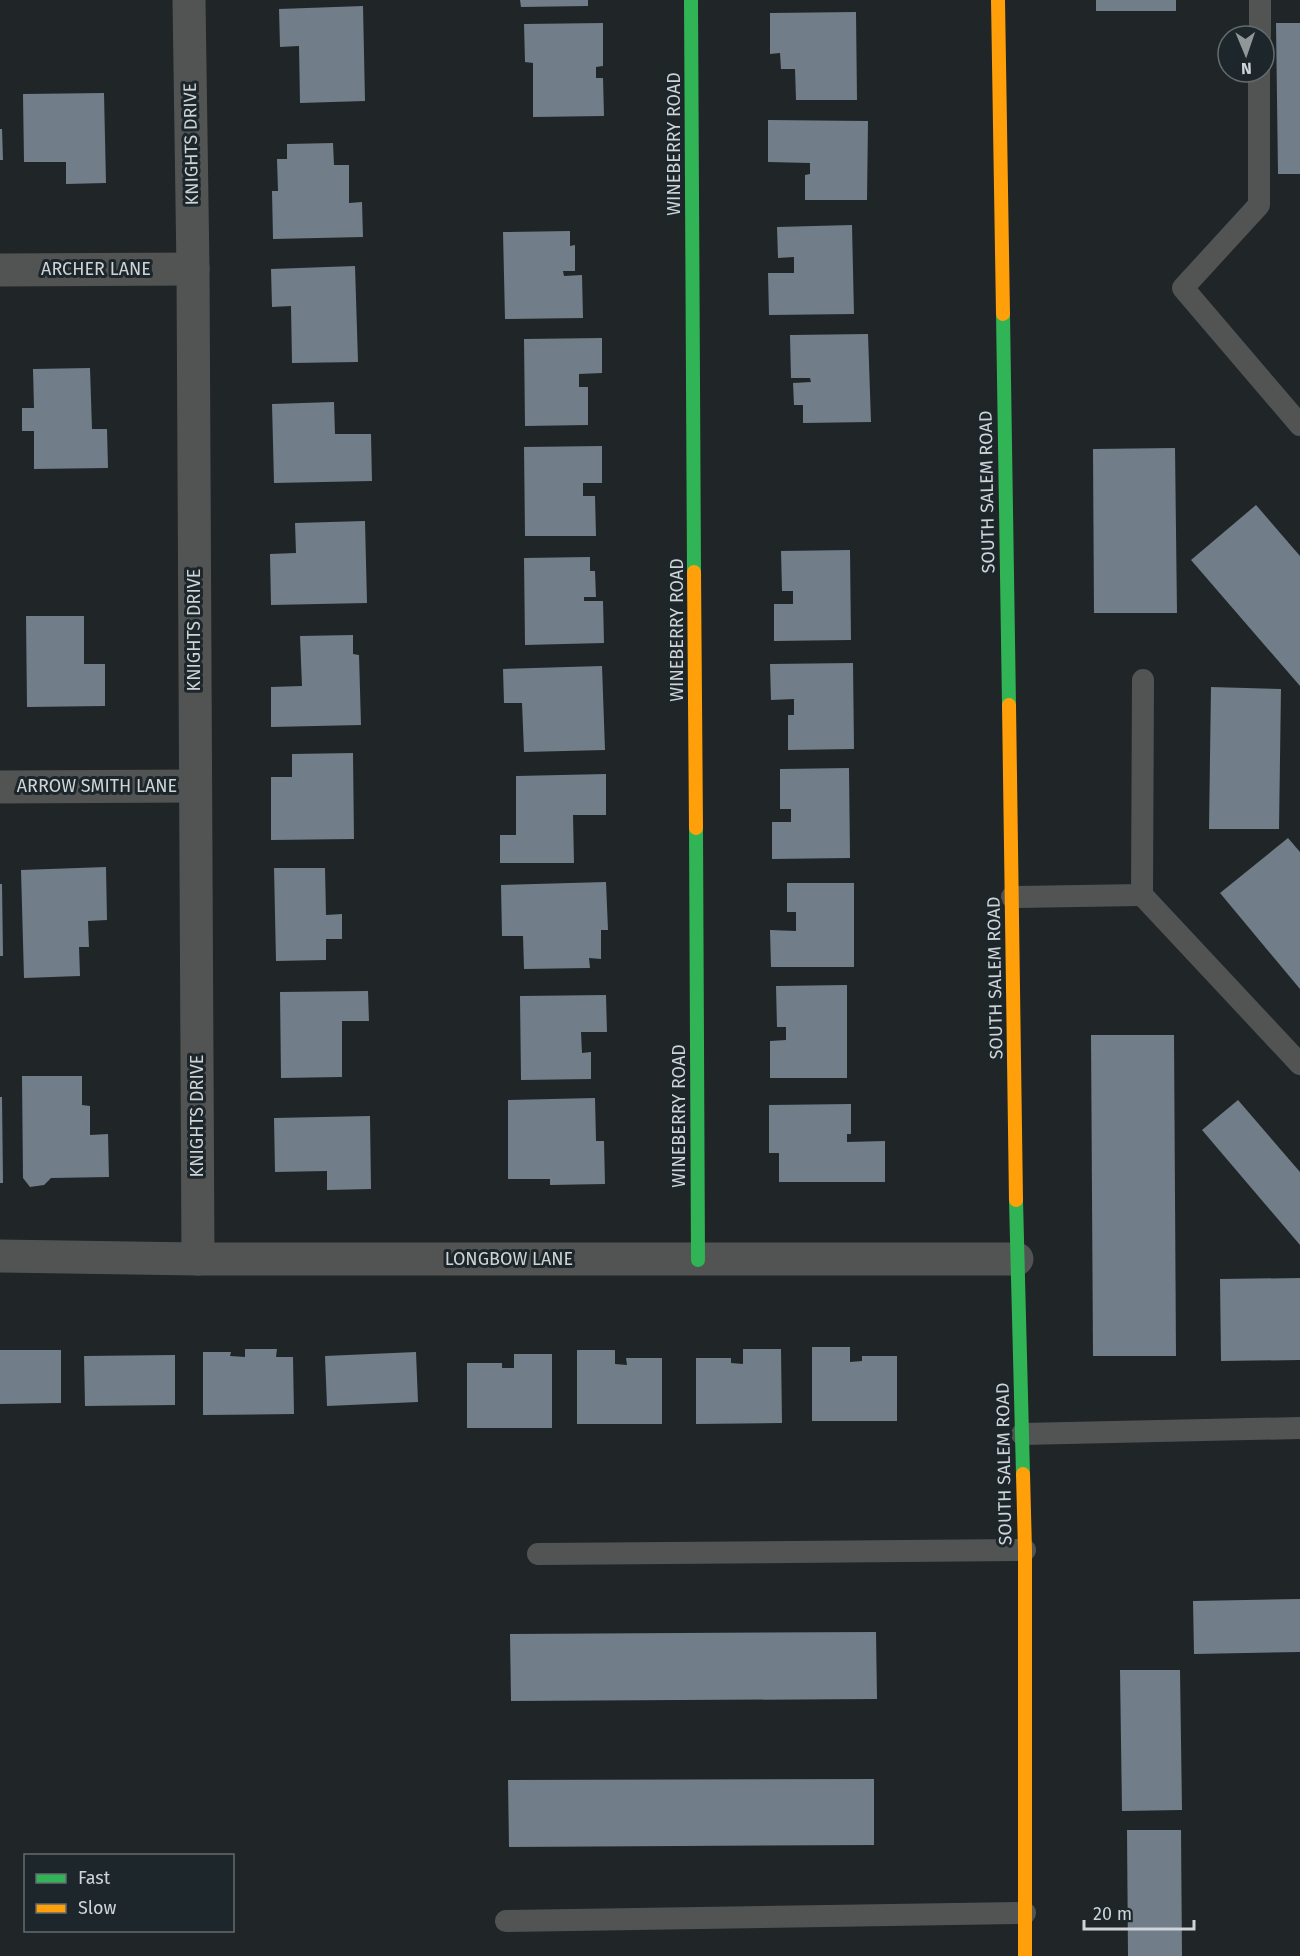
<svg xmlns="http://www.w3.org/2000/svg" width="1300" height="1956" viewBox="0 0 1300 1956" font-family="'Fira Sans',sans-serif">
  <rect width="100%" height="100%" fill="#202527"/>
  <g fill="#717d88">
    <polygon points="520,0 588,0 588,6 521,7"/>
    <rect x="1096" y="0" width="80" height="11"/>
    <polygon points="363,6 365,101 300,103 299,46 280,47 279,9"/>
    <polygon points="856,12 857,100 796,100 795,69 781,69 780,53 770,54 770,13"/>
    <polygon points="603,23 603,66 596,67 596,78 603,78 604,116 533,117 533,63 525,62 524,24"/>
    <polygon points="1276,23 1300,23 1300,174 1278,174"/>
    <polygon points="104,93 106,183 66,184 66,162 24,162 23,94"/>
    <polygon points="768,120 868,121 867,200 805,200 805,175 810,174 810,163 768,162"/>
    <polygon points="0,129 2,129 3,160 0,160"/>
    <polygon points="333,143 334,165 349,165 349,203 362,202 363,237 273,239 272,191 278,191 277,159 287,159 287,144"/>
    <polygon points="852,225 854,314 769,315 768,273 794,273 794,257 778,258 777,227"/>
    <polygon points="570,231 570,246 575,245 575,271 563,271 564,276 582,275 583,318 505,319 503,232"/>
    <polygon points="355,266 358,362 292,363 291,306 272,307 271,269"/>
    <polygon points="868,334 871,422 803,423 803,405 794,405 793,383 811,382 810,378 791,378 790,335"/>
    <polygon points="602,338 602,373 579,374 579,387 588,387 588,425 525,426 524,339"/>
    <polygon points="90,368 92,429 107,429 108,468 34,469 34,431 22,431 22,408 34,408 33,369"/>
    <polygon points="334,402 335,434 371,434 372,481 274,483 272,404"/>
    <polygon points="602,446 602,483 583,483 583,496 595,496 596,536 525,536 524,447"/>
    <polygon points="1175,448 1177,613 1094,613 1093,449"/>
    <polygon points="1256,505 1300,556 1300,686 1191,560"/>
    <polygon points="365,521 367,603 271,605 270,554 296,553 295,523"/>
    <polygon points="850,550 851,640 774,641 774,604 793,604 793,591 782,591 781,551"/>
    <polygon points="590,557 590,571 595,571 596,597 584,597 584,601 603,601 604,643 525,645 524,558"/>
    <polygon points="26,616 84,616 84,664 105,664 105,706 27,707"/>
    <polygon points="353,635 353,654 359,655 361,725 271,727 271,687 302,686 300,636"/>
    <polygon points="853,663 854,749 788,750 788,715 794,715 794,699 771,700 770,664"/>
    <polygon points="602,666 605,750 524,752 522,703 504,703 503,669"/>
    <polygon points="1211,687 1281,689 1279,829 1209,829"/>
    <polygon points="353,753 354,839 271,840 271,777 292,777 292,754"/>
    <polygon points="849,768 850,858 772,859 772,822 791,822 791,809 780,809 780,769"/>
    <polygon points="606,774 606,815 573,815 574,863 500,863 500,835 516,835 516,776"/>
    <polygon points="1288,838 1300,852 1300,989 1220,893"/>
    <polygon points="106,867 107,920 88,921 89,947 79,947 80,976 24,978 21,870"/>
    <polygon points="274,868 325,868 326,915 342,914 342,939 326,939 326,960 276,961"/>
    <polygon points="606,882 608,930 601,930 601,959 589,958 590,968 524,969 523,936 502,936 501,885"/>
    <polygon points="787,883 854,883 854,967 771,967 770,930 796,931 796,912 787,912"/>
    <polygon points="0,884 2,884 3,956 0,956"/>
    <polygon points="847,985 847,1078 770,1078 770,1041 786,1040 786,1027 777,1027 776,986"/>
    <polygon points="368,991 369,1021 342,1021 342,1077 281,1078 280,992"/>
    <polygon points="606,995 607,1032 581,1032 582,1053 591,1052 591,1079 521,1080 520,996"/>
    <polygon points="1091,1035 1174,1035 1176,1356 1093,1356"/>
    <polygon points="22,1076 82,1076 82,1105 90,1106 90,1135 108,1134 109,1177 51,1178 44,1185 30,1187 23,1178"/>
    <polygon points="0,1097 2,1097 3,1183 0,1183"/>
    <polygon points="595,1098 596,1141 604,1141 605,1184 550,1185 550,1179 508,1179 508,1100"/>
    <polygon points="1238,1100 1300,1172 1300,1245 1202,1130"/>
    <polygon points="851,1104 851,1134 847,1134 847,1142 885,1141 885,1182 779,1182 779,1153 769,1153 769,1105"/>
    <polygon points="370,1116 371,1189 327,1190 327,1171 275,1172 274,1118"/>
    <polygon points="1300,1278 1300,1360 1221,1361 1220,1279"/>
    <polygon points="812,1347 850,1347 850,1362 862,1361 862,1356 897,1356 897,1421 812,1421"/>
    <polygon points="245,1349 277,1349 276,1357 293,1357 294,1414 203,1415 203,1352 231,1352 230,1356 245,1357"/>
    <polygon points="743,1349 781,1349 782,1423 696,1424 696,1358 731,1358 731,1363 743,1364"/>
    <polygon points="0,1350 61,1350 61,1403 0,1404"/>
    <polygon points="577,1350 615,1350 615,1364 627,1365 626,1358 662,1358 662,1424 577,1424"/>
    <polygon points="416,1352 418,1402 327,1406 325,1356"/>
    <polygon points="514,1354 552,1354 552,1428 467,1428 467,1363 502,1363 502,1368 514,1368"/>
    <polygon points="175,1355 175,1405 85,1406 84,1356"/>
    <polygon points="1300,1599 1300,1652 1194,1654 1193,1601"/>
    <polygon points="876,1632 877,1699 511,1701 510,1634"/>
    <polygon points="1120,1670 1180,1670 1182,1810 1122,1811"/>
    <polygon points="874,1779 874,1845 509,1847 508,1780"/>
    <polygon points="1127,1830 1181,1830 1182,1956 1128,1956"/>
  </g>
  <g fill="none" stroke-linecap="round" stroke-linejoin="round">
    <g stroke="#525454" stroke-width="22">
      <polyline points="1260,36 1260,0"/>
      <polyline points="1259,72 1259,205 1183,288 1300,425"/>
      <polyline points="1143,680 1142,895 1300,1064"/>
      <polyline points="1012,897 1142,895"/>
      <polyline points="1022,1434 1300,1428"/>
      <polyline points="538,1554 1025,1550"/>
      <polyline points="506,1921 1025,1913"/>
    </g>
    <g stroke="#525454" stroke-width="33">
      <polyline points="189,0 193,269 198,1259"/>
      <polyline points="0,270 193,269"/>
      <polyline points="0,787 195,786"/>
      <polyline points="0,1256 198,1259 1017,1259"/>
    </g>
    <g stroke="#30b455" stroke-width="14">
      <polyline points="691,0 694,572"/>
      <polyline points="1003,314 1009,705"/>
      <polyline points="696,828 698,1260"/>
      <polyline points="1016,1200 1023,1474"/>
    </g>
    <g stroke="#ff9f0a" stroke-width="14">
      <polyline points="998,0 1003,314"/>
      <polyline points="694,572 696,828"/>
      <polyline points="1009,705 1016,1200"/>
      <polyline points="1023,1474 1025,1550 1025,1956"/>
    </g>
  </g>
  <g text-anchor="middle" stroke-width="6" stroke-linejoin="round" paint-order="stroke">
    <g font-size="18" fill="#ced4d7" stroke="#1d262a">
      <text transform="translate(191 144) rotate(-91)" y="6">KNIGHTS DRIVE</text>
      <text transform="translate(674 144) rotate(-90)" y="6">WINEBERRY ROAD</text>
      <text x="96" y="275">ARCHER LANE</text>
      <text transform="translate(987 492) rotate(-91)" y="6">SOUTH SALEM ROAD</text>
      <text transform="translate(194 630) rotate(-90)" y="6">KNIGHTS DRIVE</text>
      <text transform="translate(677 630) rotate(-90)" y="6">WINEBERRY ROAD</text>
      <text x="97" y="792">ARROW SMITH LANE</text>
      <text transform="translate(995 978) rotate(-91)" y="6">SOUTH SALEM ROAD</text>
      <text transform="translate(197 1116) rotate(-90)" y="6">KNIGHTS DRIVE</text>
      <text transform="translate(679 1116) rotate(-90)" y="6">WINEBERRY ROAD</text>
      <text x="509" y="1265">LONGBOW LANE</text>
      <text transform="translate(1004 1464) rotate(-91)" y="6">SOUTH SALEM ROAD</text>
    </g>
  </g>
  <rect x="24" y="1854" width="210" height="78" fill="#1d262a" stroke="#646c6f" stroke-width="1.5"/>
  <rect x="36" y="1874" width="30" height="9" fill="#30b455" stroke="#646c6f" stroke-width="1.5"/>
  <text x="78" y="1884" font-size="18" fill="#ced4d7">Fast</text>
  <rect x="36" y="1904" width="30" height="9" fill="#ff9f0a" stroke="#646c6f" stroke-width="1.5"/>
  <text x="78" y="1914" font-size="18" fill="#ced4d7">Slow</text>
  <g transform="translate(1246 54) rotate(178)"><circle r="28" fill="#1d262a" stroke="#646c6f" stroke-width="1.5"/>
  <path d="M0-4.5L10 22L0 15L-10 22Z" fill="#919799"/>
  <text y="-9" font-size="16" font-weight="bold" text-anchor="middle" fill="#ced4d7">N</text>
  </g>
  <path d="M1084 1920v9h110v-9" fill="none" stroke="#ced4d7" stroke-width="3"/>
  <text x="1093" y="1920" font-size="18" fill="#ced4d7" stroke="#1d262a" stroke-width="4.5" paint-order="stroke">20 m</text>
</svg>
